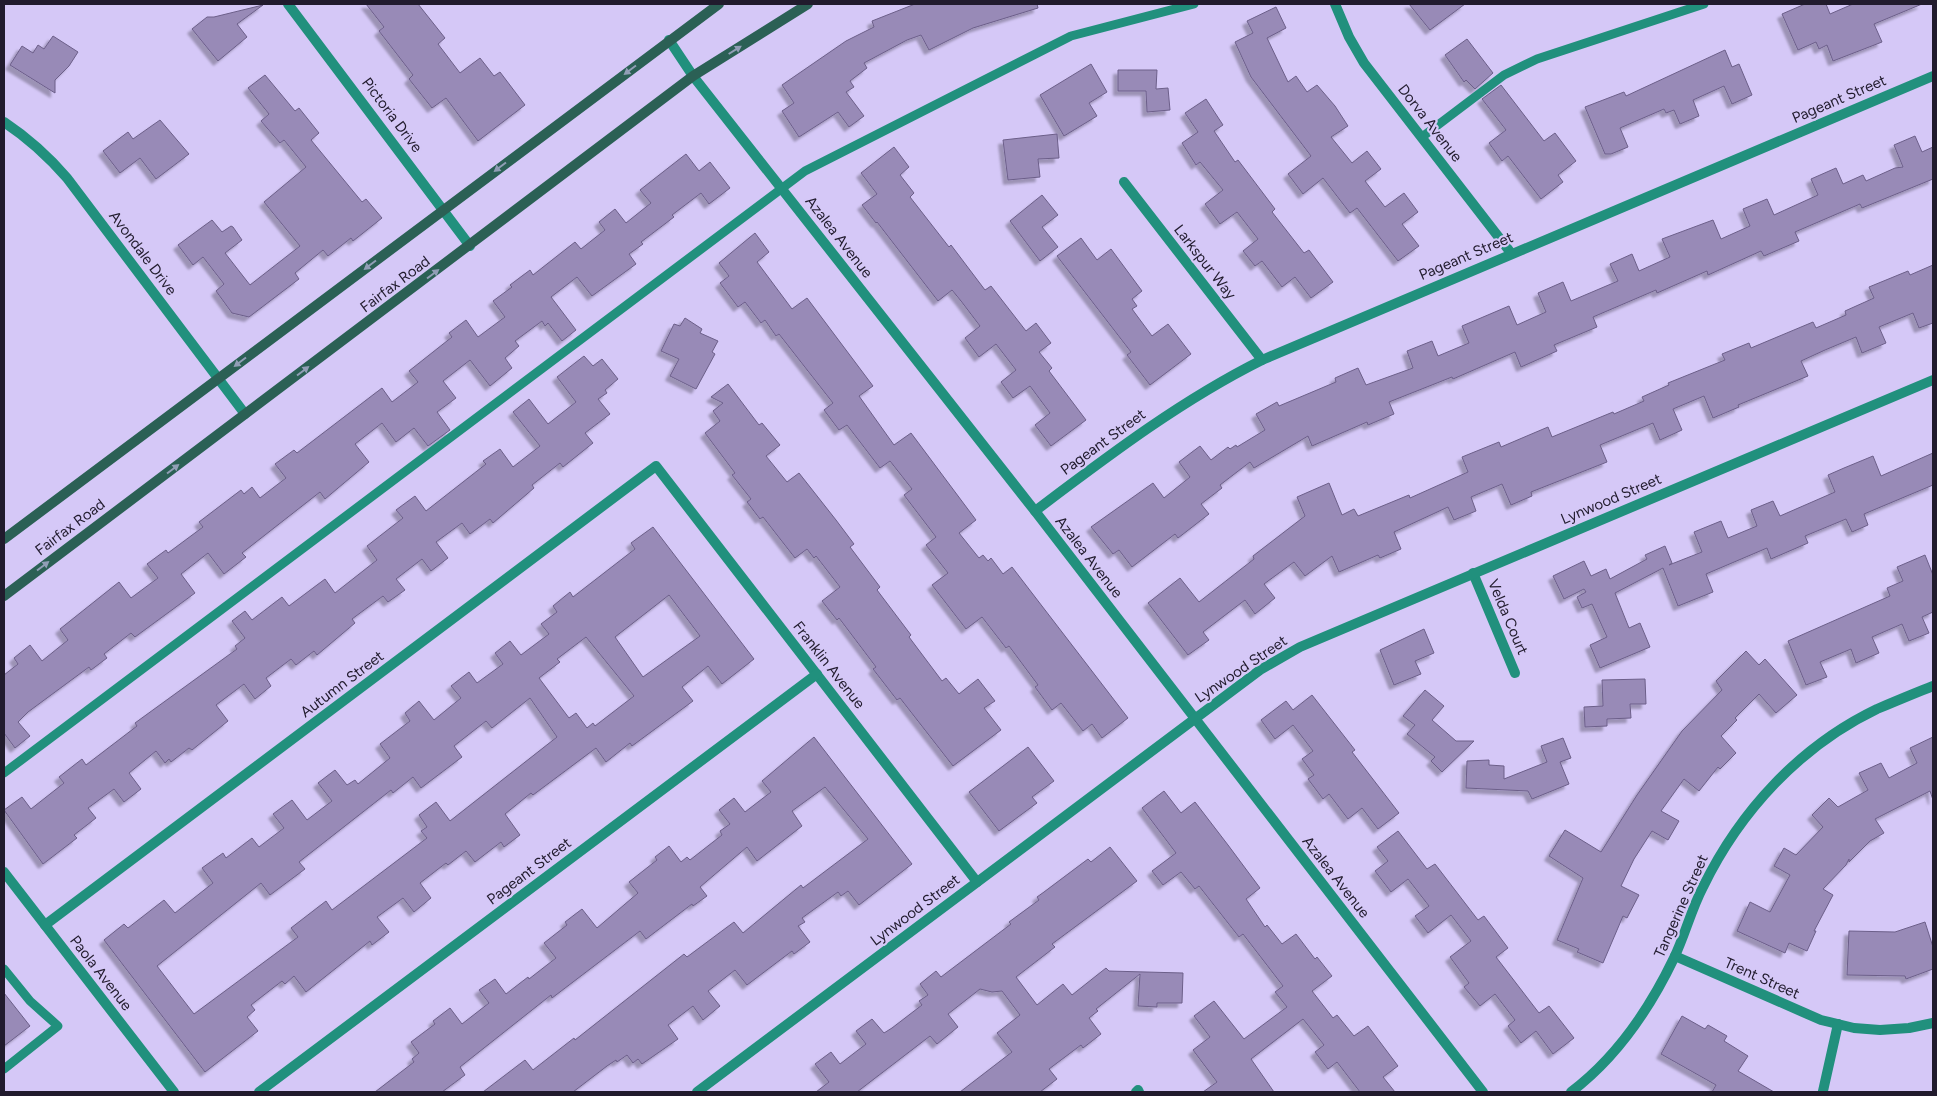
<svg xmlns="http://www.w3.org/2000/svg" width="1937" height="1096" viewBox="0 0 1937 1096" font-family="Figtree,sans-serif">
  <defs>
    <filter id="shadow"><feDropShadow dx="-4.5" dy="4.5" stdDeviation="1" flood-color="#0004"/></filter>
  </defs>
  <rect width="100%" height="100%" fill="#d5c8f7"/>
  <g fill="#988ab7" stroke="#6c5f89" fill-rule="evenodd" filter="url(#shadow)">
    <polygon points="366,4 418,4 445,38 438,44 460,73 480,58 494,76 500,72 525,105 478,141 446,98 432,108 409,79 413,75 379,31 384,27"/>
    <polygon points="915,4 1037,4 1038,8 973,28 929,50 921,35 907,40 864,63 867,68 850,81 854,87 846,92 864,116 849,127 838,112 799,137 782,111 794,103 782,85 846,41 874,27 872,21"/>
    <polygon points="1409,4 1465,4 1430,30"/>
    <polygon points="1805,4 1826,4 1830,14 1853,4 1922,4 1874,24 1882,42 1833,61 1827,45 1819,49 1816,42 1798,50 1782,14"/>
    <polygon points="263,5 237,24 247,37 218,61 192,29 207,17 214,17"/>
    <polygon points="1276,7 1286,28 1267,38 1288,82 1296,76 1307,92 1317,85 1335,106 1348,126 1331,137 1352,163 1367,151 1381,169 1365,181 1385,207 1404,193 1418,212 1402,224 1419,246 1398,261 1357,208 1350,213 1323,178 1303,194 1288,174 1311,156 1251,77 1235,42 1253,33 1247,21"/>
    <polygon points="53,36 78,52 69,66 55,80 55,93 10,65 22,46 33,53 38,45 44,49"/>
    <polygon points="1467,39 1493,73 1475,89 1466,80 1464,82 1445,55"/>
    <polygon points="1725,50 1732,67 1739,64 1752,95 1732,104 1724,86 1693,100 1699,116 1680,124 1674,110 1666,113 1664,109 1620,128 1628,147 1611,154 1605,154 1585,107 1624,92 1626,96"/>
    <polygon points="1091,64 1107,92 1089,103 1097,116 1064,136 1040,95"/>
    <polygon points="1118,70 1157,70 1156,89 1168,88 1170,110 1147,112 1146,91 1118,91"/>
    <polygon points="265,75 295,111 299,108 319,133 311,140 362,202 366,199 382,218 353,241 351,238 328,256 323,250 295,273 299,279 249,317 232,313 216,291 224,284 203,257 193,265 178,245 212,220 222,232 231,226 233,227 242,240 225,253 250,285 300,246 264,202 306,167 284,140 280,143 261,121 269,114 248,88"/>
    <polygon points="1501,85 1544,141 1555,133 1576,161 1558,175 1563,182 1541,199 1508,156 1502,161 1489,143 1506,130 1482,99"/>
    <polygon points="1206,99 1223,125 1214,131 1235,162 1238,160 1275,209 1272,212 1304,253 1309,250 1333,282 1311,298 1295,277 1282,287 1262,261 1255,266 1243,251 1258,239 1237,212 1220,224 1205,204 1223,190 1200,162 1196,165 1182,143 1198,132 1185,113"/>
    <polygon points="160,120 189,154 156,179 140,158 120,173 103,151 128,132 133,139"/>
    <polygon points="1057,134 1059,158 1038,159 1040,177 1008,180 1003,140"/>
    <polygon points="1915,136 1922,152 1933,147 1933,179 1862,208 1860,204 1795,232 1799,241 1764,256 1761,251 1708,275 1707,271 1657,293 1656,290 1593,317 1597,327 1554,345 1557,351 1521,367 1515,352 1453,379 1452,377 1389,402 1394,414 1368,425 1367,422 1312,446 1308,436 1254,468 1250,462 1220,485 1222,488 1201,504 1209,514 1178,538 1175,534 1132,567 1119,550 1113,554 1091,527 1153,483 1164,498 1190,477 1179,462 1200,446 1211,460 1228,447 1230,449 1236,445 1237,447 1265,430 1256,414 1277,402 1279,406 1336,382 1335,378 1358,368 1366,385 1413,368 1407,351 1432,341 1438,356 1469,343 1462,326 1509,306 1517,325 1546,312 1538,293 1563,282 1571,301 1618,281 1610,264 1632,254 1639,271 1670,257 1662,239 1713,220 1721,239 1750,226 1743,209 1767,199 1774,215 1818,195 1811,179 1836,168 1843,184 1863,175 1866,181 1895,168 1903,167 1894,145"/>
    <polygon points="894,147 909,167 900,175 914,193 910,197 949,247 951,245 985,290 991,286 1026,331 1036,323 1051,343 1039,352 1052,368 1049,371 1086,420 1051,446 1035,425 1050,413 1030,386 1013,398 1001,382 1016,370 996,344 979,357 965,338 980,326 961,301 952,290 938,301 877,222 876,223 862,205 877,194 861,173"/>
    <polygon points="686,154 699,171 710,162 730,188 709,204 701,193 672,215 674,217 641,242 643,244 629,254 636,264 592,296 577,277 551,297 576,330 562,341 548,323 545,326 542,321 515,341 519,346 505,358 512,368 490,386 470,360 443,381 456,398 437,412 450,430 428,446 414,428 396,442 382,423 355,444 369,462 325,499 320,492 242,553 246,557 224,574 208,553 181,574 195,593 135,637 131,633 104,654 107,658 91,670 89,667 28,712 18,722 30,736 15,748 4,733 4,675 18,664 14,658 30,645 42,661 68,640 60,629 119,582 131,598 158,578 147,564 166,550 168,553 203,527 199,522 241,490 244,494 252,487 260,498 286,478 275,464 294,450 297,453 382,388 392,402 418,382 409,371 452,337 449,333 466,320 478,337 505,317 493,301 512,287 510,285 530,270 533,275 575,242 581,249 605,230 599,222 615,209 626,223 651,203 640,190"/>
    <polygon points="1042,195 1058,215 1042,227 1058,247 1040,261 1010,221"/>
    <polygon points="755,233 769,252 757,262 792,309 807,298 873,386 859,396 894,445 911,433 976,520 959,533 979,558 983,555 988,561 991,558 1003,574 1012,567 1128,718 1102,738 1092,724 1083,731 1061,703 1052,710 1035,687 1038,685 1009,646 1006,648 982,617 966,629 932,585 948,573 926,545 936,537 904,495 912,489 890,461 880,468 847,425 839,430 824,410 833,403 779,334 776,336 765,320 761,323 745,302 738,307 720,283 729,276 719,263"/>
    <polygon points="1081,238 1097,260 1111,249 1142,291 1132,299 1137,306 1132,309 1152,336 1168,324 1191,354 1150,385 1127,355 1131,352 1057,256"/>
    <polygon points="1933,265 1933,323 1919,328 1913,313 1879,327 1886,343 1862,353 1856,337 1825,350 1801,361 1808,376 1738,405 1739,407 1713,418 1704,396 1673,409 1682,430 1660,440 1653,423 1600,445 1607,462 1531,492 1532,496 1511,505 1502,484 1471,497 1476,511 1454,520 1448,507 1394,532 1401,549 1380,558 1378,555 1339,572 1332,556 1305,576 1294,562 1264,584 1275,598 1255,614 1245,600 1203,632 1209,640 1188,655 1148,603 1180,578 1199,602 1254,559 1253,556 1305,516 1297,497 1329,483 1342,515 1354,509 1358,516 1409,495 1410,498 1468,472 1462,457 1499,442 1501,447 1548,427 1552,437 1613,412 1614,414 1644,401 1642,397 1669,385 1668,383 1725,360 1722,354 1749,343 1751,348 1813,322 1816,328 1846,315 1845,311 1874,298 1869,287 1908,271 1910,275"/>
    <polygon points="685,318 702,329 700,333 718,341 712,352 715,354 696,389 670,376 679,359 661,351 674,324 680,326"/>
    <polygon points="584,356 593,366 602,359 618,379 605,390 607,393 598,399 610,414 585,433 593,443 563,467 560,463 532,485 534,488 493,523 490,519 470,534 462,523 436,542 448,558 431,571 422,559 396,579 405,590 388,602 383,596 352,619 355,623 317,655 314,651 296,665 291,659 266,678 271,686 255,699 244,684 216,705 228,721 192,750 189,748 171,762 169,759 165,763 156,751 129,773 141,789 124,802 114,789 88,808 96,818 74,835 77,838 43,864 4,810 22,797 31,809 64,783 59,777 82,759 86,765 137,726 135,723 237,649 235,646 245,638 232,621 245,611 252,620 282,597 289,606 325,579 335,593 377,560 367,546 403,518 396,510 415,496 426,511 486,464 483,461 500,449 513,467 540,446 513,412 529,399 548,424 576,402 557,377"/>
    <polygon points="728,384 759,425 762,423 780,445 766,456 787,482 799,473 836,520 854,544 850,547 880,587 877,590 911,635 909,637 942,681 946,678 959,694 978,679 995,701 984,708 1001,730 953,766 900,698 897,700 873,669 876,667 839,618 837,620 822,601 840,587 816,556 814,558 807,549 795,558 763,517 760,519 747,502 751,499 732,475 735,473 705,433 720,421 713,411 723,403 711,397"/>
    <polygon points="1933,453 1933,485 1864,514 1868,525 1852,532 1846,519 1805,536 1808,543 1771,559 1767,548 1706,574 1713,592 1678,606 1663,568 1615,593 1629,628 1640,623 1650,647 1600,668 1590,645 1607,637 1592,604 1582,608 1577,597 1586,592 1584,589 1564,599 1553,576 1584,561 1591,576 1606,569 1610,579 1647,559 1645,555 1665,546 1672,563 1669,565 1702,552 1694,532 1721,521 1728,538 1757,526 1751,510 1773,501 1780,516 1835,492 1828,475 1844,468 1873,456 1881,476"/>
    <path d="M653,527L754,659L722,684L708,666L682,687L693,701L632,746L630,743L606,762L596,748L533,795L531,793L505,814L520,835L504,847L501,842L475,862L466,851L448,865L446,863L420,883L431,898L414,912L403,898L377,917L389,932L372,945L370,941L306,992L294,976L285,984L282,981L251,1005L255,1010L247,1017L258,1031L205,1072L104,940L124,924L128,928L164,900L175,913L213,883L202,868L223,853L226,858L252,838L259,847L284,828L273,814L292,800L307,820L332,801L318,783L335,770L347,785L355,780L358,784L390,758L380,744L410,721L405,713L419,701L434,720L461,698L451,686L469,672L477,683L503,664L495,653L510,641L521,655L549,634L541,624L557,612L553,606L570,592L573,597L635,549L631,543ZM669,595L700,636L643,677L615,637ZM586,637L634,696L595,726L593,723L587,728L576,713L569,718L539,678L560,662L557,659ZM530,698L557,737L450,821L436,802L419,815L427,827L421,831L427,838L332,910L326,901L291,928L298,937L194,1014L157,966L261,883L270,895L305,869L299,862L391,790L393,793L413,777L421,788L462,757L454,746L486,721L492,728Z"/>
    <polygon points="1925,555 1933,575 1933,612 1922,617 1929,633 1909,641 1902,624 1872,637 1879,653 1856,663 1851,649 1820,662 1827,677 1806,685 1788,641 1890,596 1887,588 1903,581 1897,567"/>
    <polygon points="1424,629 1434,653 1415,661 1421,674 1394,685 1380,650"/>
    <polygon points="1746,651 1759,665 1765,659 1797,695 1776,713 1759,694 1735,718 1737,720 1721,736 1736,753 1720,769 1718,767 1699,791 1684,779 1661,811 1679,821 1668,840 1652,831 1634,859 1621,886 1639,895 1627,918 1623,916 1603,963 1577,952 1579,949 1557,940 1583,878 1549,856 1565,830 1601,852 1637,795 1682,731 1722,690 1716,681"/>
    <polygon points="1645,679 1646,704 1630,704 1631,718 1607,719 1607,726 1585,727 1584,707 1603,706 1602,680"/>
    <polygon points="1425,690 1444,706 1432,720 1456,741 1474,741 1442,772 1431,761 1435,757 1407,734 1415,725 1403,716"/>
    <polygon points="1312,695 1355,750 1352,752 1399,813 1378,829 1362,808 1348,819 1329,794 1323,799 1308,779 1314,775 1302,759 1313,751 1293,725 1275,739 1261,720 1286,701 1293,710"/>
    <polygon points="814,737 912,864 859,905 848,891 841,896 838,892 802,918 805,922 798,926 810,942 794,954 792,951 747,985 735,970 708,991 720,1006 703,1020 693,1006 668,1025 678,1039 642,1064 638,1059 633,1063 627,1055 617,1062 616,1060 607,1066 573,1092 483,1092 525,1060 533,1070 574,1038 575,1040 684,954 687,957 734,922 743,933 801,885 803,888 868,839 825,787 792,811 802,826 757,861 747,847 700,887 707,896 693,906 692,904 646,939 640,931 552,998 551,995 460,1067 465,1075 442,1092 375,1092 414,1062 412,1059 419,1053 411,1042 435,1024 433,1021 450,1008 462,1024 489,1003 479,990 495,979 506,994 528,977 529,979 556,958 544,943 567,925 565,922 582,909 597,928 638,893 629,882 657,860 655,857 669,846 681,862 687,857 690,860 722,835 720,831 730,824 719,810 734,798 745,812 771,792 762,781"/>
    <polygon points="1933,737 1933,800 1930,791 1875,819 1884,833 1870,841 1849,862 1849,859 1846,865 1823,889 1833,895 1814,931 1816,931 1807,951 1789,943 1785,953 1737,931 1750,902 1770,912 1790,875 1774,866 1784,848 1796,855 1823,827 1812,815 1829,798 1838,807 1868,790 1859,773 1881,763 1889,778 1917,763 1910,748"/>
    <polygon points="1563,738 1571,758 1560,762 1569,784 1532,799 1528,791 1466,788 1467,761 1489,760 1489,765 1504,766 1504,779 1547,762 1541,746"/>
    <polygon points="1028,747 1054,781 1032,797 1037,803 999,831 969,792"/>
    <polygon points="1164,791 1181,813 1195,802 1228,845 1260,888 1246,899 1265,927 1267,925 1282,944 1296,934 1315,959 1317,957 1332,976 1312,991 1333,1018 1337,1015 1354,1036 1368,1026 1398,1066 1383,1077 1395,1092 1360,1092 1337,1062 1328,1069 1315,1052 1324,1045 1303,1019 1251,1059 1274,1092 1203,1092 1217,1082 1193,1050 1210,1037 1194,1016 1214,1001 1244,1039 1287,1007 1275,992 1283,986 1243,934 1239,937 1199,886 1195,889 1181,872 1163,885 1152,871 1176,853 1142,808"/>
    <polygon points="1398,831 1427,869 1435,864 1478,920 1484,916 1508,948 1496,957 1539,1013 1549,1006 1574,1038 1553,1054 1536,1031 1521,1043 1508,1026 1515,1020 1495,994 1480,1006 1464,987 1469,983 1450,957 1471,941 1451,915 1428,933 1415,916 1429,906 1408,879 1391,892 1375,871 1388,861 1377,847"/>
    <polygon points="1110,847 1137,881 1052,944 1055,947 1016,977 1037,1005 1063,984 1072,995 1106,968 1109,971 1183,973 1182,1003 1157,1003 1157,1007 1138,1006 1140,974 1096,1009 1098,1011 1089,1018 1101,1034 1083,1048 1081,1045 1049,1069 1057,1079 1040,1092 960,1092 1012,1052 997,1033 1020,1015 1002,991 992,992 980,989 948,1014 958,1027 937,1044 930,1036 857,1092 816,1092 829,1082 815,1064 831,1052 840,1064 866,1044 856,1031 872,1019 884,1033 892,1028 922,1005 919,1001 928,995 920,984 936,971 941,977 1011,924 1009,922 1039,900 1037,897 1044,892 1088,859 1091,862"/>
    <polygon points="1925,922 1933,947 1933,969 1906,979 1905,976 1847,975 1849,931 1895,932"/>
    <polygon points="4,993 30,1026 4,1046"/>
    <polygon points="1682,1016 1705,1029 1708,1025 1727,1036 1724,1041 1748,1056 1738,1071 1774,1092 1712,1092 1716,1085 1661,1054"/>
  </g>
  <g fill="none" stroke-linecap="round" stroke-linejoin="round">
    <g stroke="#21907d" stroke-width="9">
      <polyline points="1422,137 1504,75 1537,59 1704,4"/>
      <polyline points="4,773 805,171 1071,36 1194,4"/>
      <polyline points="4,969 30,1001 58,1026 4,1069"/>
    </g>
    <g stroke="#21907d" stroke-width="10">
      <polyline points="288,4 470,246"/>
      <polyline points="1335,4 1349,37 1364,63 1511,253"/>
      <polyline points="669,40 693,76 1035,511 1483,1092"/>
      <path d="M4,122C28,138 48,156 67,178L245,414"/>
      <polyline points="1124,182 1262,360"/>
      <path d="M1035,511C1108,456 1180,401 1262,360L1933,76"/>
      <polyline points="1473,573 1515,673"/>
      <polyline points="4,872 174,1092"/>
      <polyline points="45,925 656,466 977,882"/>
      <polyline points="1675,956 1821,1020 1854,1028 1880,1030 1909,1028 1933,1023"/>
      <polyline points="1823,1091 1838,1024"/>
      <polyline points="259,1092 817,674"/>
      <polyline points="697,1092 1260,670 1300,647 1933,380"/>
      <polyline points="1136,1092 1138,1090 1139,1092"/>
      <path d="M1571,1092C1616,1058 1650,1008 1674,958C1685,935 1691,910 1703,887C1740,811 1800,746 1877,709C1896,701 1915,693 1933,686"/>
    </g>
    <g stroke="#2b6055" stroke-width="10">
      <polyline points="4,539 719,4"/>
      <polyline points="4,596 693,76 808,4"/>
    </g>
  </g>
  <defs><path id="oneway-solid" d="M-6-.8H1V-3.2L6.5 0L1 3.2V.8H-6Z" transform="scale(1.25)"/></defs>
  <g fill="#919eb6">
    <use href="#oneway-solid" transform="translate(735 50) rotate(-32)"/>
    <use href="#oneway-solid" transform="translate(630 70) rotate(143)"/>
    <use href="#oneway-solid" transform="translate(500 167) rotate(143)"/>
    <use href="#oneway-solid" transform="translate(370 265) rotate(143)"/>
    <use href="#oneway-solid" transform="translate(433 274) rotate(-37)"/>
    <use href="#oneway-solid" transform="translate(240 362) rotate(143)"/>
    <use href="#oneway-solid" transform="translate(303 371) rotate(-37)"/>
    <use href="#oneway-solid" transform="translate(173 469) rotate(-37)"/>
    <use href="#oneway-solid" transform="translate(43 566) rotate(-37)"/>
  </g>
  <g text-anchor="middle" stroke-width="4.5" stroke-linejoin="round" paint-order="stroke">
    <g font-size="15" fill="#211b2d" stroke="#d5c8f7">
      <text transform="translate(1839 99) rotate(-23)" y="5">Pageant Street</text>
      <text transform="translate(392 115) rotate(53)" y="5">Pictoria Drive</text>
      <text transform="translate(1430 123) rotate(52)" y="5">Dorva Avenue</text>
      <text transform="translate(839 237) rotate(52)" y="5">Azalea Avenue</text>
      <text transform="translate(143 253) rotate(53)" y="5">Avondale Drive</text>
      <text transform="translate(1466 256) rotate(-23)" y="5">Pageant Street</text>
      <text transform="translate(1205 262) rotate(52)" y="5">Larkspur Way</text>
      <text transform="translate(395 284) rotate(-37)" y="5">Fairfax Road</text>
      <text transform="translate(1103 442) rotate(-36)" y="5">Pageant Street</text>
      <text transform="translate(1611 499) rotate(-23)" y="5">Lynwood Street</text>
      <text transform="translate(70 527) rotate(-37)" y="5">Fairfax Road</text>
      <text transform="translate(1089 557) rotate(52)" y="5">Azalea Avenue</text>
      <text transform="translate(1508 617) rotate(67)" y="5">Velda Court</text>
      <text transform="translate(829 665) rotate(52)" y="5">Franklin Avenue</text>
      <text transform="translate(1241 669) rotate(-34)" y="5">Lynwood Street</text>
      <text transform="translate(342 684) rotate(-37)" y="5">Autumn Street</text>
      <text transform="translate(529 871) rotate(-37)" y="5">Pageant Street</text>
      <text transform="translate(1336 877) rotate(52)" y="5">Azalea Avenue</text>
      <text transform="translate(1681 906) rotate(-66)" y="5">Tangerine Street</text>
      <text transform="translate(915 910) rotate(-37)" y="5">Lynwood Street</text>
      <text transform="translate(101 973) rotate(52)" y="5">Paola Avenue</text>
      <text transform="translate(1762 978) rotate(24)" y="5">Trent Street</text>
    </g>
  </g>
  <rect width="1937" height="1096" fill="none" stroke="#211b2d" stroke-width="10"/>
</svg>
